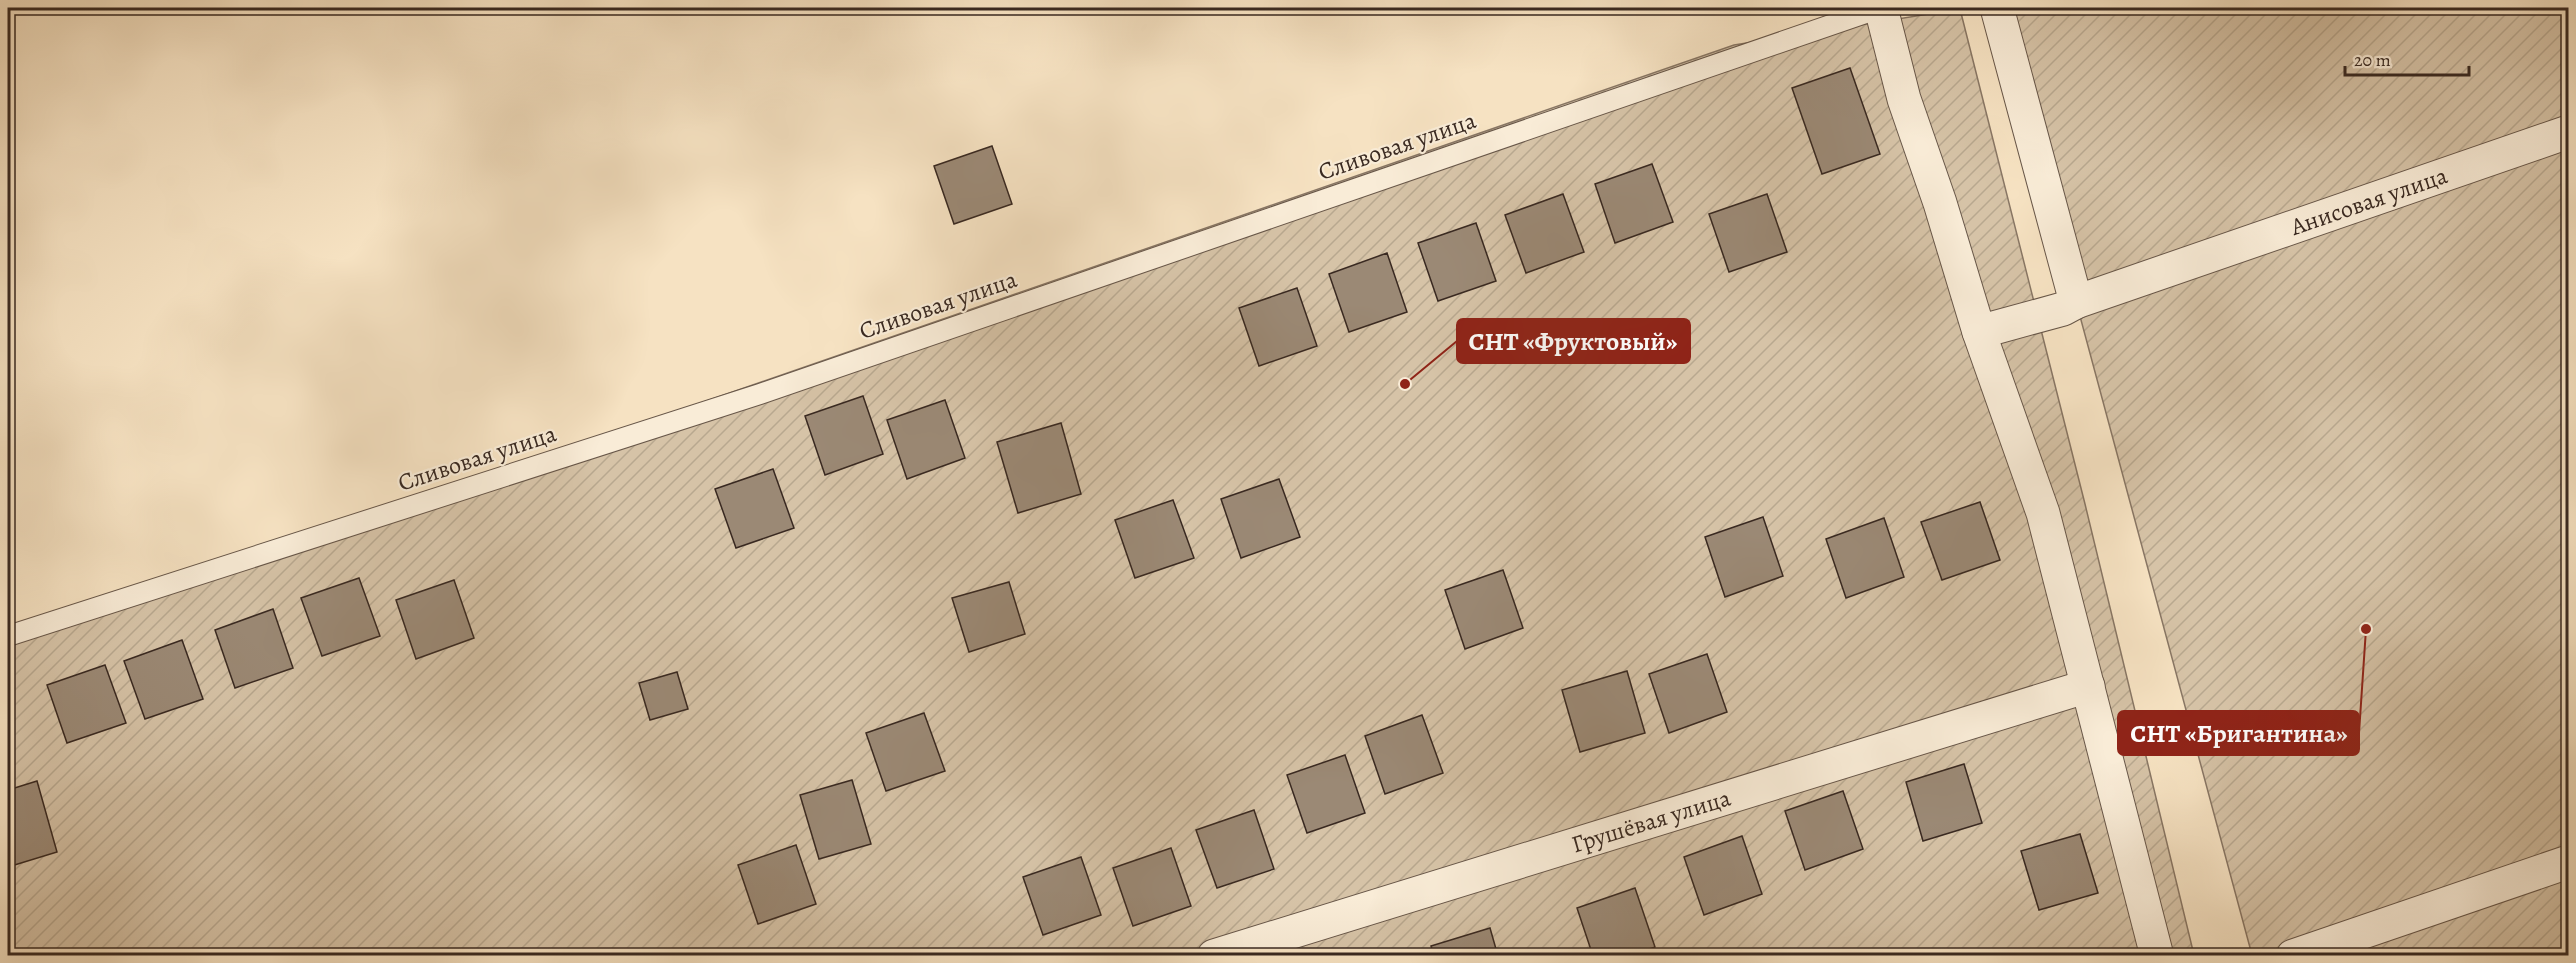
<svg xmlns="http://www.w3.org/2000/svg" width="2576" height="963" viewBox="0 0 2576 963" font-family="Alegreya,serif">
  <defs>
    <pattern id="garden-furrows" width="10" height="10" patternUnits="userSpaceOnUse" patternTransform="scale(1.5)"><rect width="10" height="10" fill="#d6c3a7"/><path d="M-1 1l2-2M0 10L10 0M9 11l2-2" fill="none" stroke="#b8a88f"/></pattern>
  </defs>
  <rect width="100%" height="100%" fill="#f6e2c2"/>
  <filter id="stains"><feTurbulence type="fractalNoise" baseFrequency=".00333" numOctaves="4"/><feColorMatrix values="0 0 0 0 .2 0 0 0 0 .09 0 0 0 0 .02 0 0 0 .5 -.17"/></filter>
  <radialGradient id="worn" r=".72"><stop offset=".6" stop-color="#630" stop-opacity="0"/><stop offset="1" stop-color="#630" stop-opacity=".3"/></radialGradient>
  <g fill="url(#garden-furrows)" stroke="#887664" stroke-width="1.5">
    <polygon points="1997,8 2568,8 2568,955 2252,955"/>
    <polygon points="1960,9 2085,504 2194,955 8,956 8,631 297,543 1734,45"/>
  </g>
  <g fill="#9b8975" stroke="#392921" stroke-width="1.5">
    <polygon points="1850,68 1880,154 1822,174 1792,88"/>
    <polygon points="992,146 1012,204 954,224 934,166"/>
    <polygon points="1652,164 1673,222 1615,243 1595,184"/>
    <polygon points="1563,194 1584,252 1526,273 1505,215"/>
    <polygon points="1767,194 1787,252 1729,272 1709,214"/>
    <polygon points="1476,223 1496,281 1438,301 1418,243"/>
    <polygon points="1387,253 1407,312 1349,332 1329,274"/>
    <polygon points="1297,288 1317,346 1259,366 1239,308"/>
    <polygon points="863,396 883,454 825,475 805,416"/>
    <polygon points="945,400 965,458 907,479 887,420"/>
    <polygon points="1061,423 1081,494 1018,513 997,442"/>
    <polygon points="773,469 794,528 736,548 715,489"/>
    <polygon points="1279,479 1300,537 1241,558 1221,499"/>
    <polygon points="1173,500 1194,558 1135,578 1115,520"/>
    <polygon points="1980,502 2000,560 1942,580 1921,522"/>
    <polygon points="1763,517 1783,576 1725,597 1705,537"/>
    <polygon points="1884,518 1904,577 1846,598 1826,539"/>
    <polygon points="1503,570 1523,628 1465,649 1445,590"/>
    <polygon points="359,578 380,636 322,656 301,598"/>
    <polygon points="454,580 474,638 416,659 396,600"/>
    <polygon points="1009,582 1025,634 969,652 952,598"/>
    <polygon points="273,609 293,668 235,688 215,630"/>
    <polygon points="182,640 203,699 145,719 124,661"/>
    <polygon points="1707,654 1727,712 1669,733 1649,674"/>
    <polygon points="105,665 126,723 67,743 47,685"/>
    <polygon points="1627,671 1645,733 1580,752 1562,690"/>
    <polygon points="677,672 688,709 650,720 639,683"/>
    <polygon points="924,713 945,771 886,791 866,733"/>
    <polygon points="1422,715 1443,773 1385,794 1365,736"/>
    <polygon points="1345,755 1365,813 1307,833 1287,775"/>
    <polygon points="1964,764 1982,823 1923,841 1906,782"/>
    <polygon points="852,780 871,844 819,859 800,795"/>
    <polygon points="37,781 57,852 8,867 8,790"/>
    <polygon points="1843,791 1863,849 1805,870 1785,811"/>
    <polygon points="1254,810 1274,869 1217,888 1196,830"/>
    <polygon points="2080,834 2098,893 2039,910 2021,851"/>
    <polygon points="1742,836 1762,894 1704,915 1684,857"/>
    <polygon points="796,845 816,904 758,924 738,865"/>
    <polygon points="1171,848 1191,906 1133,926 1113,868"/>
    <polygon points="1081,857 1101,915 1043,935 1023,877"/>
    <polygon points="1635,888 1655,947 1630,956 1593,956 1577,908"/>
    <polygon points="1490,928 1498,956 1434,956 1431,946"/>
  </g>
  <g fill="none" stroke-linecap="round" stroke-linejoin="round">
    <defs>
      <polyline id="lane" points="8,636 760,394 1880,8"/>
      <g id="street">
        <polyline points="1881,8 1904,99 1940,203 1979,332 2043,513 2157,956"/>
        <polyline points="1997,8 2076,302"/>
        <polyline points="1979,332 2063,309 2076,302 2568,132"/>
        <polyline points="1214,956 2088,686"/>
        <polyline points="2293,956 2568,862"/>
      </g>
    </defs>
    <use href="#lane" stroke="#685749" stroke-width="22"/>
    <use href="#street" stroke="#685749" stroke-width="35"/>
    <use href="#lane" stroke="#f9ecd7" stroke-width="20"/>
    <use href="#street" stroke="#f9ecd7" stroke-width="33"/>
  </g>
  <g text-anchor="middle" stroke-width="4.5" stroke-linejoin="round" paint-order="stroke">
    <g font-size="24" fill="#392921" stroke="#f9ecd7">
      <text transform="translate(1397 146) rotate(-19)" y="8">Сливовая улица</text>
      <text transform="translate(2369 201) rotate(-19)" y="8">Анисовая улица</text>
      <text transform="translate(938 305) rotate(-19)" y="8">Сливовая улица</text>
      <text transform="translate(477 458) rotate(-18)" y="8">Сливовая улица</text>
      <text transform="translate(1651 821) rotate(-17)" y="8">Грушёвая улица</text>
    </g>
  </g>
  <path fill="none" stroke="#8f2418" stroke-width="2" d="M1405 384L1457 341M2366 629L2359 733"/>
  <g fill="#8f2418" stroke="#f9ecd7" stroke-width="2">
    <circle cx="1405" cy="384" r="6"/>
    <circle cx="2366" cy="629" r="6"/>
  </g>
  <g fill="#8f2418" stroke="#8f2418" stroke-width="2">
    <rect x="1457" y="319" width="233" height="44" rx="6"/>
    <rect x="2118" y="711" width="241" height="44" rx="6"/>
  </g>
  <g font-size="26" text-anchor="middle" font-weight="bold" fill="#fff">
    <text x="1573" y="350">СНТ «Фруктовый»</text>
    <text x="2239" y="742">СНТ «Бригантина»</text>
  </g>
  <rect width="2576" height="963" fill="none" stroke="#f6e2c2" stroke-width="30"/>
  <rect x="9" y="9" width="2558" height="945" fill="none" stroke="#392921" stroke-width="3"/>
  <rect x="15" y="15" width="2546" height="933" fill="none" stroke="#392921" stroke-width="1.5"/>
  <path d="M2345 66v9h124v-9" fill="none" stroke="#392921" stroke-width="3"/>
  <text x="2354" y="66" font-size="18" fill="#392921" stroke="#f9ecd7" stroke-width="4.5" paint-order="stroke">20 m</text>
  <rect width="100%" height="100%" filter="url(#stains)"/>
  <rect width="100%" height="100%" fill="url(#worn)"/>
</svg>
